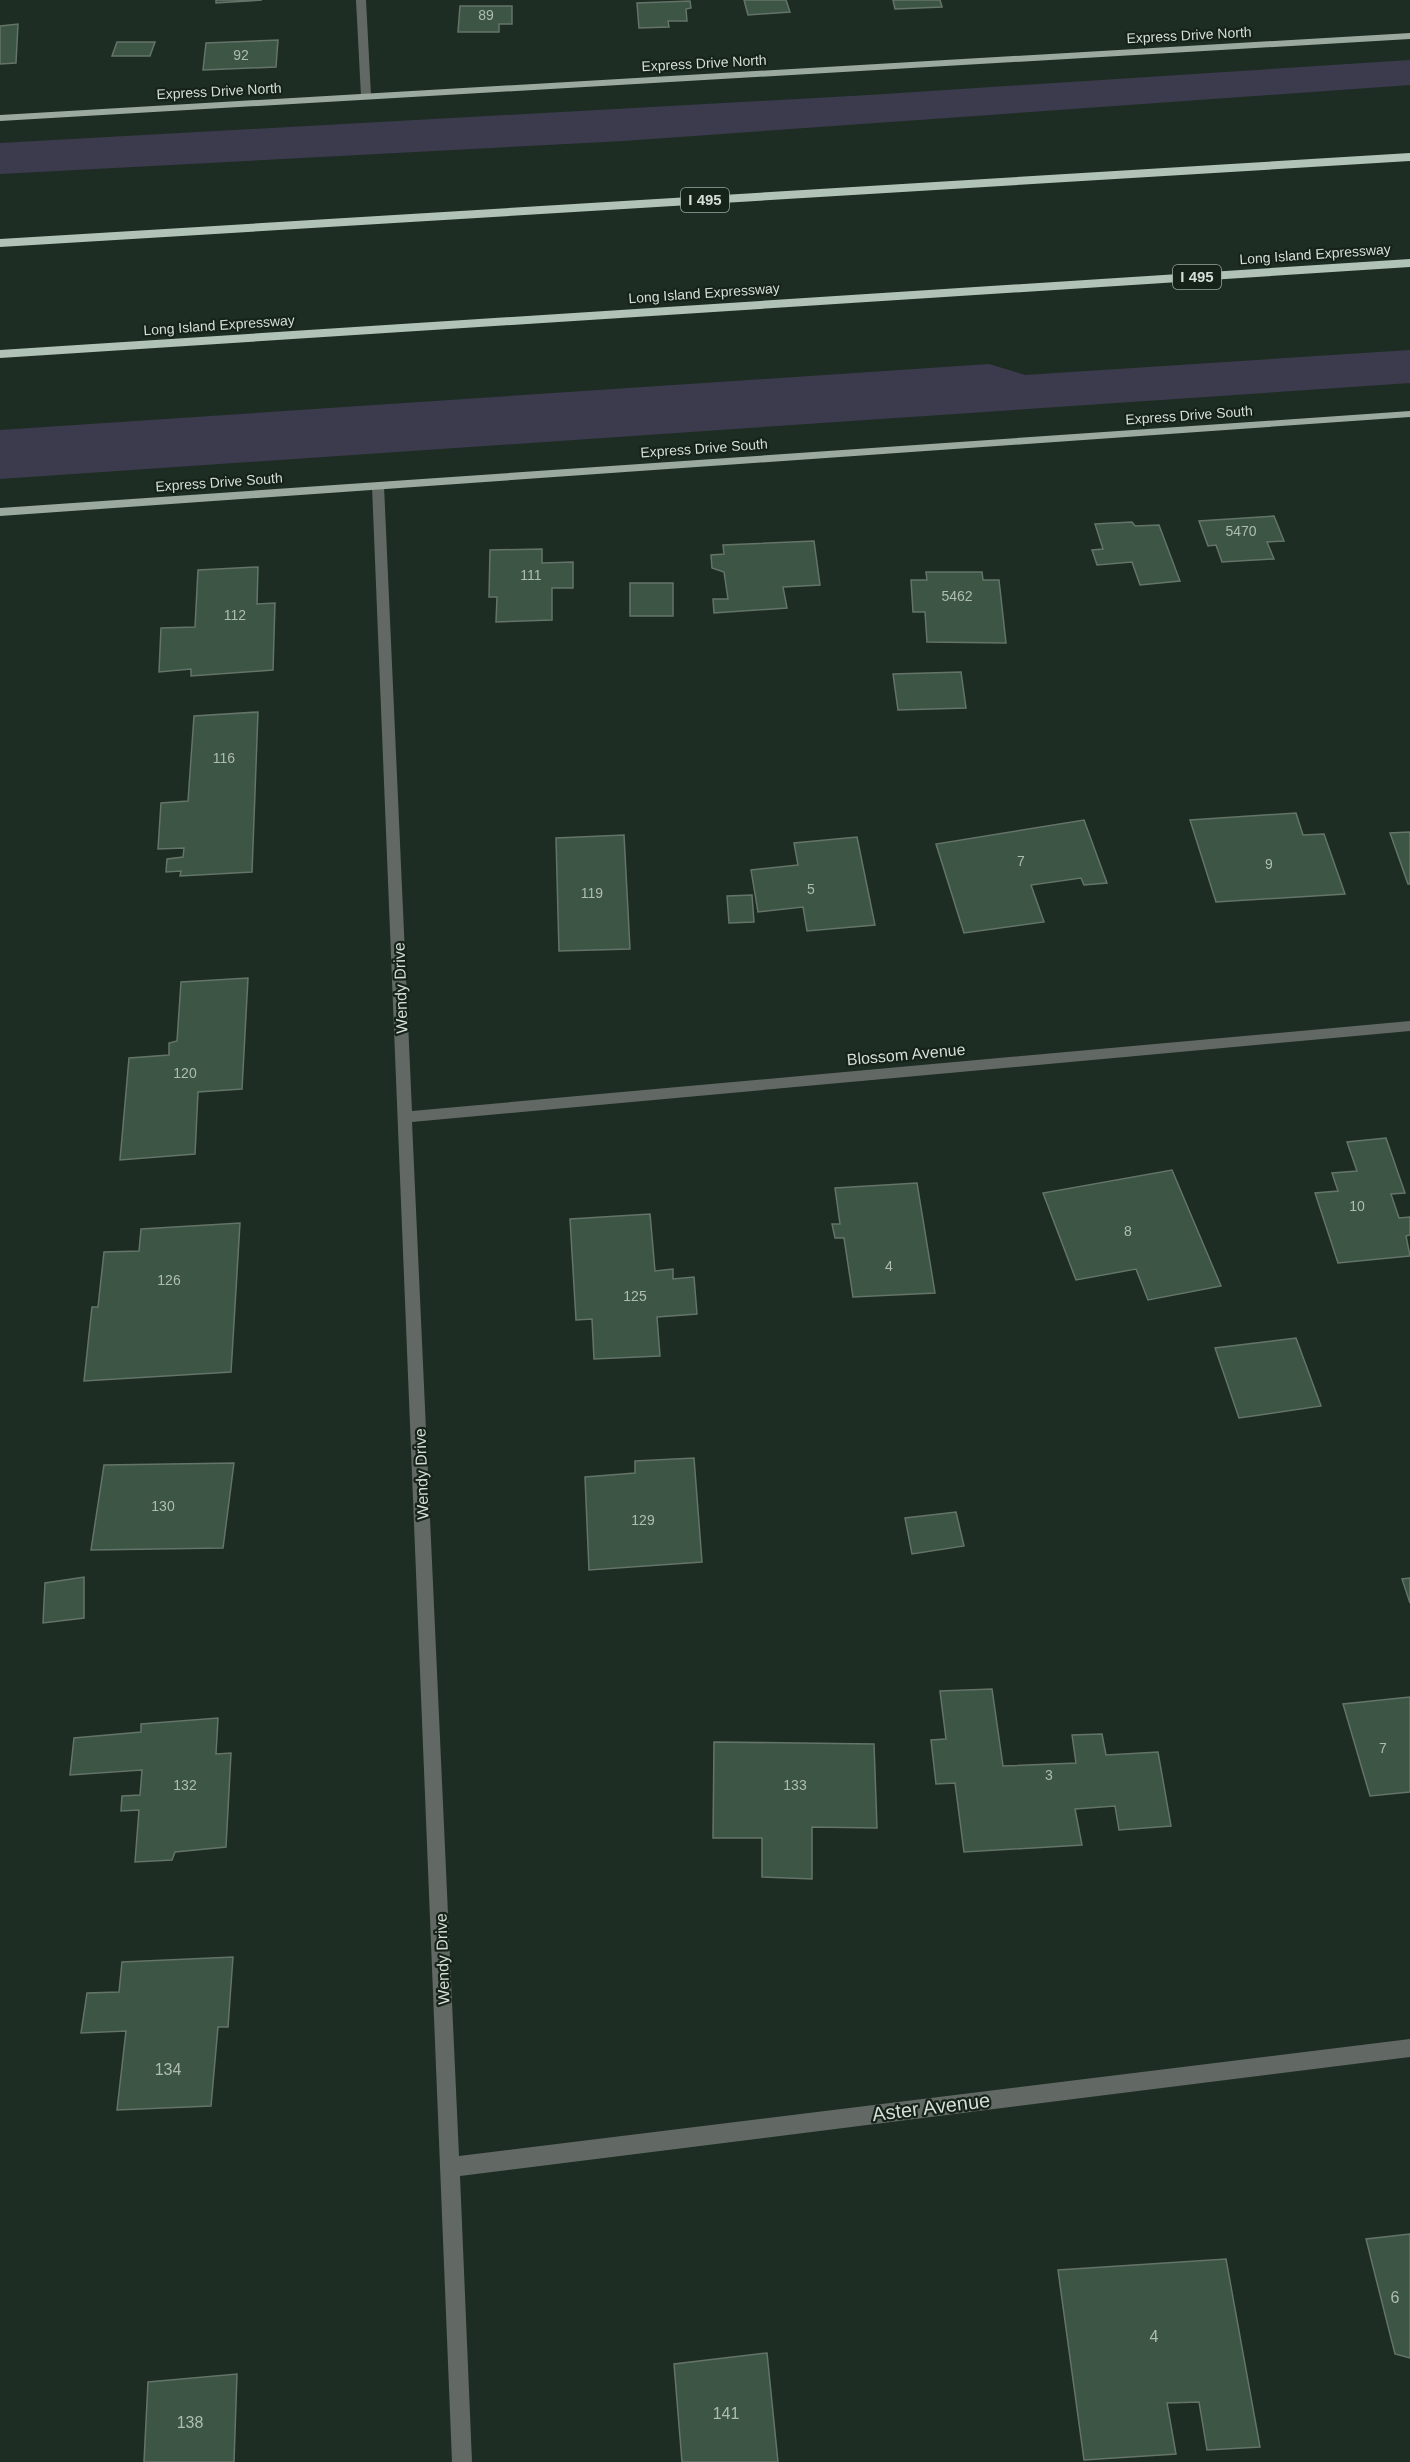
<svg xmlns="http://www.w3.org/2000/svg" width="1410" height="2462" viewBox="0 0 1410 2462" font-family="Arial,sans-serif">
  <rect width="100%" height="100%" fill="#1e2d23"/>
  <g fill="#3c3b4e">
    <polygon points="1410,60 1410,85 623,141 0,174 0,143 869,95"/>
    <polygon points="1410,350 1410,383 0,479 0,430 989,364 1025,375"/>
  </g>
  <g fill="#3c5544" stroke="#647468" stroke-width="1.5">
    <polygon points="216,0 262,0 216,3"/>
    <polygon points="744,0 786,0 790,12 748,15"/>
    <polygon points="893,0 940,0 942,7 895,9"/>
    <polygon points="690,1 691,8 686,9 687,21 668,21 669,27 639,28 637,3"/>
    <polygon points="460,6 512,6 512,24 499,24 499,32 458,32"/>
    <polygon points="18,24 16,63 0,64 0,26"/>
    <polygon points="278,40 276,67 203,70 206,43"/>
    <polygon points="117,42 155,42 150,56 112,56"/>
    <polygon points="1274,516 1284,541 1267,542 1274,559 1222,562 1216,545 1208,546 1199,521"/>
    <polygon points="1132,522 1135,526 1159,525 1180,581 1140,585 1132,562 1097,565 1092,550 1103,549 1095,524"/>
    <polygon points="814,541 820,585 783,587 787,608 714,613 713,599 728,599 724,572 712,568 711,555 724,554 723,545"/>
    <polygon points="542,549 542,563 573,562 573,588 552,588 552,620 496,622 497,597 489,597 490,550"/>
    <polygon points="258,567 257,604 275,603 273,670 191,676 191,669 159,672 161,628 195,627 198,570"/>
    <polygon points="926,572 982,572 983,580 999,580 1006,643 927,642 925,612 913,612 911,580 927,580"/>
    <rect x="630" y="583" width="43" height="33"/>
    <polygon points="961,672 966,708 898,710 893,674"/>
    <polygon points="258,712 252,872 180,876 181,871 166,872 167,859 183,857 184,848 158,849 161,803 188,801 194,716"/>
    <polygon points="1296,813 1303,835 1324,834 1345,894 1216,902 1190,820"/>
    <polygon points="1084,820 1107,883 1084,885 1081,878 1031,885 1044,922 964,933 936,844"/>
    <polygon points="1410,832 1410,884 1408,884 1390,833"/>
    <polygon points="624,835 630,949 559,951 556,838"/>
    <polygon points="857,837 875,925 807,931 803,907 758,912 751,870 798,865 794,843"/>
    <polygon points="752,895 754,922 729,923 727,896"/>
    <polygon points="248,978 242,1089 198,1092 195,1154 120,1160 129,1058 169,1055 169,1043 177,1041 181,982"/>
    <polygon points="1386,1138 1405,1193 1391,1194 1399,1218 1410,1217 1410,1235 1406,1236 1410,1256 1338,1263 1315,1193 1338,1191 1332,1173 1357,1171 1347,1142"/>
    <polygon points="1172,1170 1221,1286 1148,1300 1136,1269 1076,1280 1043,1193"/>
    <polygon points="917,1183 935,1293 853,1297 844,1238 835,1238 832,1224 840,1224 835,1188"/>
    <polygon points="650,1214 655,1271 673,1269 673,1279 694,1277 697,1314 657,1317 660,1356 594,1359 592,1319 576,1320 570,1219"/>
    <polygon points="240,1223 231,1372 84,1381 92,1307 98,1307 104,1252 139,1251 141,1229"/>
    <polygon points="1296,1338 1321,1406 1239,1418 1215,1348"/>
    <polygon points="694,1458 702,1562 589,1570 585,1477 635,1473 635,1461"/>
    <polygon points="234,1463 223,1548 91,1550 104,1465"/>
    <polygon points="956,1512 964,1546 912,1554 905,1518"/>
    <polygon points="84,1577 84,1618 43,1623 45,1583"/>
    <polygon points="1410,1578 1410,1603 1402,1579"/>
    <polygon points="992,1689 1003,1766 1076,1763 1072,1735 1102,1734 1106,1755 1158,1752 1171,1826 1119,1830 1115,1806 1075,1809 1082,1845 964,1852 955,1783 936,1784 931,1740 946,1739 940,1691"/>
    <polygon points="1410,1697 1410,1792 1370,1796 1343,1704"/>
    <polygon points="218,1718 216,1754 231,1753 226,1847 175,1852 172,1860 135,1862 139,1810 121,1811 122,1796 140,1795 142,1770 70,1775 74,1738 141,1732 141,1724"/>
    <polygon points="714,1742 874,1744 877,1828 812,1827 812,1879 762,1877 762,1838 713,1838"/>
    <polygon points="233,1957 228,2027 218,2027 211,2106 117,2110 126,2031 81,2033 87,1993 119,1992 122,1962"/>
    <polygon points="1410,2234 1410,2358 1395,2354 1366,2239"/>
    <polygon points="1226,2259 1260,2447 1207,2450 1199,2402 1167,2403 1176,2454 1084,2460 1058,2270"/>
    <polygon points="767,2353 778,2462 682,2462 674,2364"/>
    <polygon points="237,2374 234,2462 144,2462 148,2382"/>
  </g>
  <g fill="none" stroke-linecap="round" stroke-linejoin="round">
    <g fill="#626964" fill-rule="evenodd">
      <polygon points="356,0 366,0 371,96 366,99 361,96"/>
      <polygon points="378,482 384,486 412,1111 1410,1021 1410,1031 412,1122 459,2156 1410,2039 1410,2057 460,2176 472,2462 452,2462 372,486"/>
    </g>
    <g fill="#9ba99f" fill-rule="evenodd">
      <polygon points="1410,33 1410,39 0,121 0,115"/>
      <polygon points="1410,411 1410,417 0,516 0,508"/>
    </g>
    <g fill="#b1c3b6" fill-rule="evenodd">
      <polygon points="1410,153 1410,161 0,247 0,239"/>
      <polygon points="1410,259 1410,267 0,358 0,350"/>
    </g>
  </g>
  <g text-anchor="middle" stroke-width="4.5" stroke-linejoin="round" paint-order="stroke">
    <g font-size="14" fill="#afbcb2">
      <text x="486" y="20">89</text>
      <text x="241" y="60">92</text>
      <text x="1241" y="536">5470</text>
      <text x="531" y="580">111</text>
      <text x="957" y="601">5462</text>
      <text x="235" y="620">112</text>
      <text x="224" y="763">116</text>
      <text x="1021" y="866">7</text>
      <text x="1269" y="869">9</text>
      <text x="811" y="894">5</text>
      <text x="592" y="898">119</text>
      <text x="185" y="1078">120</text>
      <text x="1357" y="1211">10</text>
      <text x="1128" y="1236">8</text>
      <text x="889" y="1271">4</text>
      <text x="169" y="1285">126</text>
      <text x="635" y="1301">125</text>
      <text x="163" y="1511">130</text>
      <text x="643" y="1525">129</text>
      <text x="1383" y="1753">7</text>
      <text x="1049" y="1780">3</text>
      <text x="185" y="1790">132</text>
      <text x="795" y="1790">133</text>
    </g>
    <g font-size="14" fill="#d5ded7" stroke="#152319">
      <text transform="translate(1189 35) rotate(-3)" y="5">Express Drive North</text>
      <text transform="translate(704 63) rotate(-3)" y="5">Express Drive North</text>
      <text transform="translate(219 91) rotate(-3)" y="5">Express Drive North</text>
      <text transform="translate(1315 254) rotate(-4)" y="5">Long Island Expressway</text>
      <text transform="translate(704 293) rotate(-4)" y="5">Long Island Expressway</text>
      <text transform="translate(219 325) rotate(-4)" y="5">Long Island Expressway</text>
      <text transform="translate(1189 415) rotate(-4)" y="5">Express Drive South</text>
      <text transform="translate(704 448) rotate(-4)" y="5">Express Drive South</text>
      <text transform="translate(219 482) rotate(-4)" y="5">Express Drive South</text>
    </g>
    <g fill="#152319" stroke="#9ba69e" stroke-width="1.5">
      <rect x="681" y="188" width="48" height="24" rx="4.5"/>
      <rect x="1173" y="265" width="48" height="24" rx="4.5"/>
    </g>
    <g font-size="15" font-weight="bold" fill="#d5ded7">
      <text x="705" y="205">I 495</text>
      <text x="1197" y="282">I 495</text>
    </g>
    <g font-size="16" fill="#d5ded7" stroke="#152319">
      <text transform="translate(400 988) rotate(-92)" y="6">Wendy Drive</text>
      <text transform="translate(906 1054) rotate(-5)" y="6">Blossom Avenue</text>
      <text transform="translate(421 1474) rotate(-92)" y="6">Wendy Drive</text>
      <text transform="translate(442 1959) rotate(-92)" y="6">Wendy Drive</text>
    </g>
    <g font-size="16" fill="#afbcb2">
      <text x="168" y="2075">134</text>
      <text x="1395" y="2303">6</text>
      <text x="1154" y="2342">4</text>
      <text x="726" y="2419">141</text>
      <text x="190" y="2428">138</text>
    </g>
    <g font-size="20" fill="#d5ded7" stroke="#152319">
      <text transform="translate(931 2107) rotate(-7)" y="7">Aster Avenue</text>
    </g>
  </g>
</svg>
